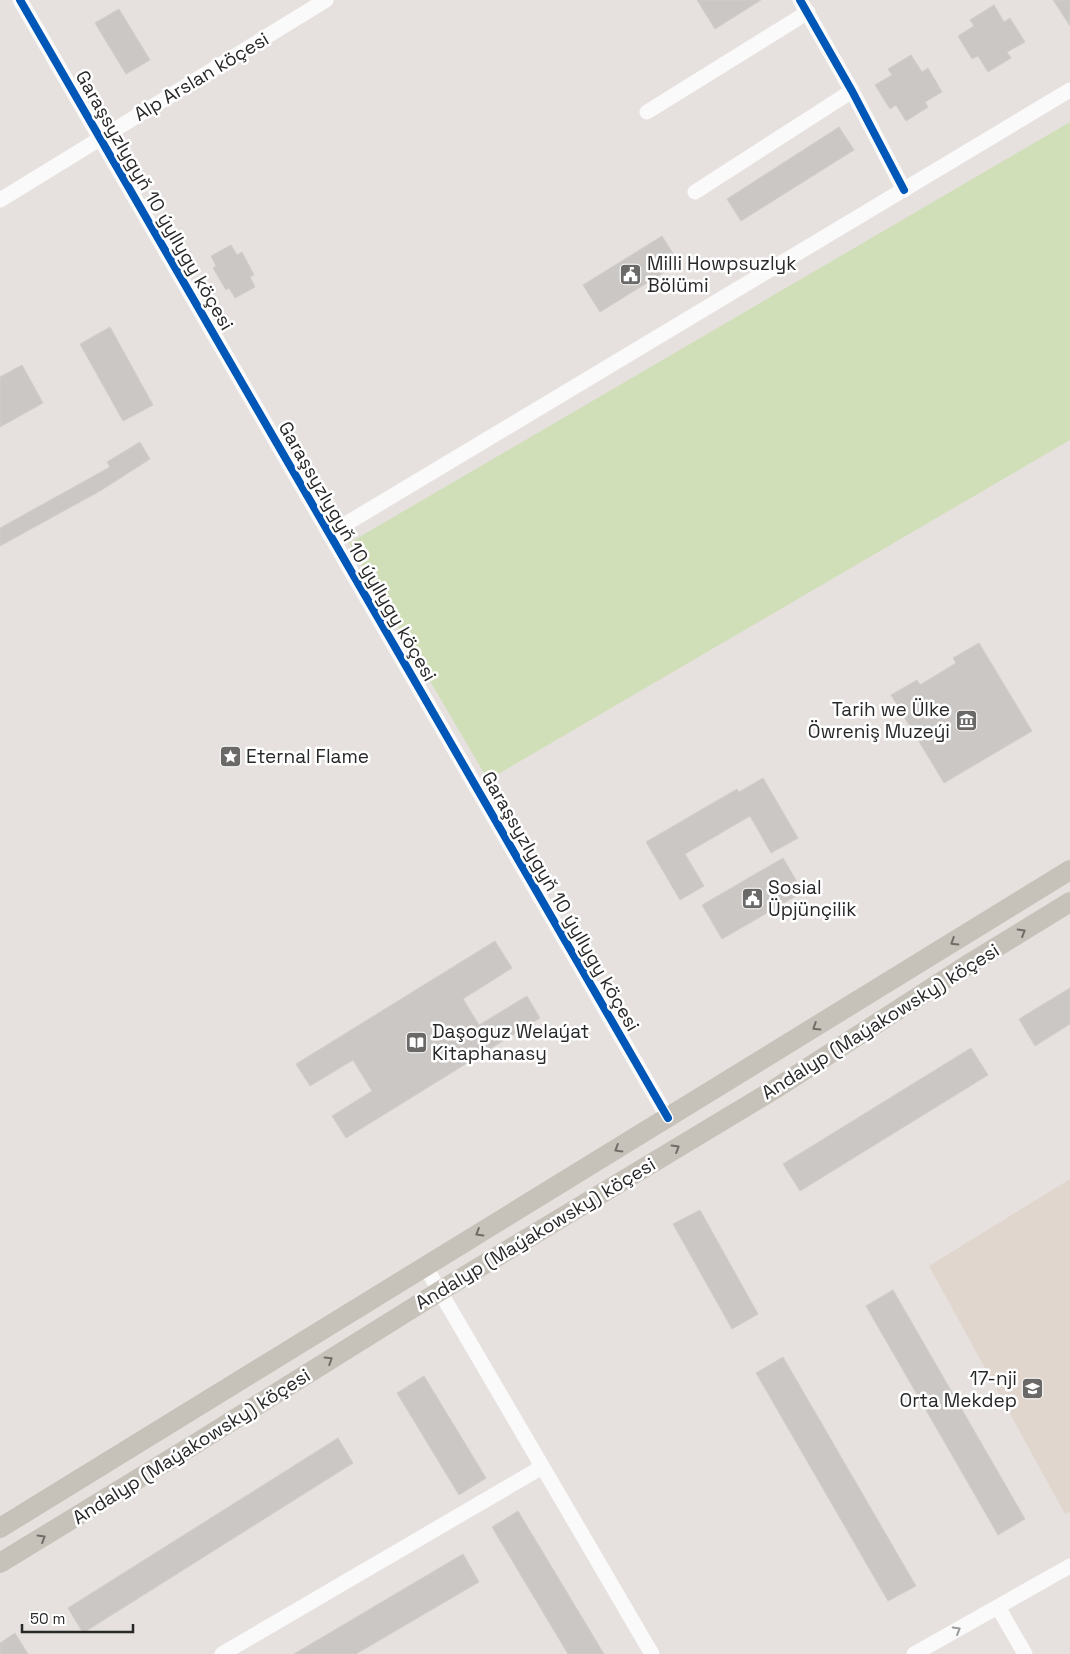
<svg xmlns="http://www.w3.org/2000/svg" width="1070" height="1654" viewBox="0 0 1070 1654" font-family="'Space Grotesk',sans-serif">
  <rect width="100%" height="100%" fill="#e6e1de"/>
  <polygon fill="#e0d6cd" points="1070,1179 1070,1512 1065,1514 929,1266"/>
  <polygon fill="#d1dfb9" points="1070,122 1070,440 488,780 349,543"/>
  <g fill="#cbc7c5" stroke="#d1cdca">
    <polygon points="697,0 761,0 715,29"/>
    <polygon points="1053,0 1070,0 1070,26"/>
    <polygon points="994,5 1004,22 1010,18 1025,42 1007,52 1011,58 988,72 978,56 972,59 958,36 974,26 970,20"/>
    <polygon points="119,9 150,60 126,74 95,23"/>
    <polygon points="911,55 922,72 928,68 942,92 925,102 928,107 906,121 896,105 890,109 875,85 892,75 888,69"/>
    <polygon points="839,127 854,150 741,221 727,199"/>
    <polygon points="662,236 679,263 600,312 583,285"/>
    <polygon points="231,245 237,255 242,252 254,275 250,277 255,287 235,298 229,288 226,290 213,268 216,266 211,256"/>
    <polygon points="110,327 153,405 123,421 80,344"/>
    <polygon points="22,365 43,403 0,427 0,377"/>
    <polygon points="140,442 150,459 100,491 0,546 0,528 110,467 107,462"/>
    <polygon points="979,643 1032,731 944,783 891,695 917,680 920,685 956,663 953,658"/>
    <polygon points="763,778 798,838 771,853 750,816 685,854 704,886 680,900 646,842 737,789 739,792"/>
    <polygon points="783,858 803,892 722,939 702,905"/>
    <polygon points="495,941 512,968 463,999 479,1025 527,996 540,1018 346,1138 332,1116 372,1091 353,1060 310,1086 296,1064"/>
    <polygon points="1070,988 1070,1024 1035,1046 1019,1019"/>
    <polygon points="971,1048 988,1075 800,1191 783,1164"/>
    <polygon points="700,1210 758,1314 732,1329 673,1224"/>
    <polygon points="893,1290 1025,1519 998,1535 866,1306"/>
    <polygon points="783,1357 916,1586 888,1601 756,1373"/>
    <polygon points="424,1376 486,1478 459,1495 397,1393"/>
    <polygon points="338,1438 353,1463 83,1633 68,1608"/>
    <polygon points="518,1511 604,1654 568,1654 492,1527"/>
    <polygon points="463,1554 479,1582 356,1654 294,1654"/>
    <polygon points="15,1633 28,1654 0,1654 0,1643"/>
  </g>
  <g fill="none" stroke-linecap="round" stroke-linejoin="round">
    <g stroke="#fbfafa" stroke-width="15">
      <polyline points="20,0 668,1118"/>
      <polyline points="800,0 852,91 904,190"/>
      <polyline points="647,112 808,12"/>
      <polyline points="695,192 852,91"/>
      <polyline points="0,200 326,0"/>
      <polyline points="329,534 1070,90"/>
      <polyline points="425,1266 652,1654"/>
      <polyline points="998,1607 1025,1654"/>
      <polyline points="222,1654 542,1467"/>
      <polyline points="914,1654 1070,1566"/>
    </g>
    <g stroke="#c7c2b9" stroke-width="20">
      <polyline points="0,1528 1070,870"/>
      <polyline points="0,1563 195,1444 440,1291 775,1089 969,964 1070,902"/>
    </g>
    <defs>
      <g id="cycleway">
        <polyline points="20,0 668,1118"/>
        <polyline points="800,0 852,91 904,190"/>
      </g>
    </defs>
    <use href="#cycleway" stroke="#fff" stroke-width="11"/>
    <use href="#cycleway" stroke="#0057b8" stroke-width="8"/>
  </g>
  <defs><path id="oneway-chevron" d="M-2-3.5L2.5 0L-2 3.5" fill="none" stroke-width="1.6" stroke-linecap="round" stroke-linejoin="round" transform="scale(1.25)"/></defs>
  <g stroke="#706d69">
    <use href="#oneway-chevron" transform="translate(1022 932) rotate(-31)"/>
    <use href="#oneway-chevron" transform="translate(954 942) rotate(148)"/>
    <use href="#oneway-chevron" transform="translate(816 1027) rotate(148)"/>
    <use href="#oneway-chevron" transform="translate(676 1148) rotate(-31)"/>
    <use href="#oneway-chevron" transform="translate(618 1149) rotate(149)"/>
    <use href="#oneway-chevron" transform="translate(479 1233) rotate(149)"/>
    <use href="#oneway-chevron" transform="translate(329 1360) rotate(-32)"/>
    <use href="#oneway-chevron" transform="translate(42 1538) rotate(-31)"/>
  </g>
  <use stroke="#9c9c9c" href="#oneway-chevron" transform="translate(957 1630) rotate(-30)"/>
  <defs>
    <symbol id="civic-square" viewBox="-11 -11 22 22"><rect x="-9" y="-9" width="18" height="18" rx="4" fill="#6a6968" stroke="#fff"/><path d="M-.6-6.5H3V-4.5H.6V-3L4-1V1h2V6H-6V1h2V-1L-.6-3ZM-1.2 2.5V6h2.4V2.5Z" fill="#fff"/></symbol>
    <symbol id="museum-square" viewBox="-11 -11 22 22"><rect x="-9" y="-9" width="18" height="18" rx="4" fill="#6a6968" stroke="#fff"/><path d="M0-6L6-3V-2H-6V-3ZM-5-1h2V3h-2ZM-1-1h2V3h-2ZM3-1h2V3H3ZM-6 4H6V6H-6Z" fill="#fff"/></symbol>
    <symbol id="sight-square" viewBox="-11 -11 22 22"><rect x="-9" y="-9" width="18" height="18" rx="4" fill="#6a6968" stroke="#fff"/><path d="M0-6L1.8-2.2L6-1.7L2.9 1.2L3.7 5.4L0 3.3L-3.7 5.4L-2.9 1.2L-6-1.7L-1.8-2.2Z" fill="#fff"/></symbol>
    <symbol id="library-square" viewBox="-11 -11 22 22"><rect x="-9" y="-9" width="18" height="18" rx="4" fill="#6a6968" stroke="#fff"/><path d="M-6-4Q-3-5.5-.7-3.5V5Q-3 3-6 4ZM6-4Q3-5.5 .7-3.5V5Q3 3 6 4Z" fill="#fff"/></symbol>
    <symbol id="school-square" viewBox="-11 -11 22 22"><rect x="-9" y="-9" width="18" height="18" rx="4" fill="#6a6968" stroke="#fff"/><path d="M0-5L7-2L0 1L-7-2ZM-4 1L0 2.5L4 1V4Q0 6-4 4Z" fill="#fff"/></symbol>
  </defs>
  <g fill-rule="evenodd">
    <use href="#civic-square" x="618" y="262" width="25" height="25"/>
    <use href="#museum-square" x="954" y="708" width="25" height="25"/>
    <use href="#sight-square" x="218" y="744" width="25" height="25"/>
    <use href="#civic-square" x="740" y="886" width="25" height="25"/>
    <use href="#library-square" x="404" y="1030" width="25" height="25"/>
    <use href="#school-square" x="1020" y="1376" width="25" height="25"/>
  </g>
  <g text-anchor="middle" stroke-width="5" stroke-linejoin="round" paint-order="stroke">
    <g font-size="19" fill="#282828" stroke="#fff">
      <text transform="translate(201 76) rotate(-31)" y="7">Alp Arslan köçesi</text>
      <text transform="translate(155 200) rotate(60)" y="7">Garaşsyzlygyň 10 ýyllygy köçesi</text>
      <text transform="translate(358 551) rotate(60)" y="7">Garaşsyzlygyň 10 ýyllygy köçesi</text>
      <text transform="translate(561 901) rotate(60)" y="7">Garaşsyzlygyň 10 ýyllygy köçesi</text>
      <text transform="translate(880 1021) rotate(-32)" y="7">Andalyp (Maýakowsky) köçesi</text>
      <text transform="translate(535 1233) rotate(-31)" y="7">Andalyp (Maýakowsky) köçesi</text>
      <text transform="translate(191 1446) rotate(-32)" y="7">Andalyp (Maýakowsky) köçesi</text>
    </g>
    <g font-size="19" fill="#282828" stroke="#fff" text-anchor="start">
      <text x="647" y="270">Milli Howpsuzlyk<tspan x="647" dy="22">Bölümi</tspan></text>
      <text x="950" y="716" text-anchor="end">Tarih we Ülke<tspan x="950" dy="22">Öwreniş Muzeýi</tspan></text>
      <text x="246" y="763">Eternal Flame</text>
      <text x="768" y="894">Sosial<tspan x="768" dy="22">Üpjünçilik</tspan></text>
      <text x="432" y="1038">Daşoguz Welaýat<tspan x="432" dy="22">Kitaphanasy</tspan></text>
      <text x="1017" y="1385" text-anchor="end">17-nji<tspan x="1017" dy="22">Orta Mekdep</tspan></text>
    </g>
  </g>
  <path d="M22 1624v8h111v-8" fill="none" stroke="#282828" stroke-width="2.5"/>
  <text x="30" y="1624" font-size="15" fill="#282828" stroke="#ffffff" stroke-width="4" paint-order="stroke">50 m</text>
</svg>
